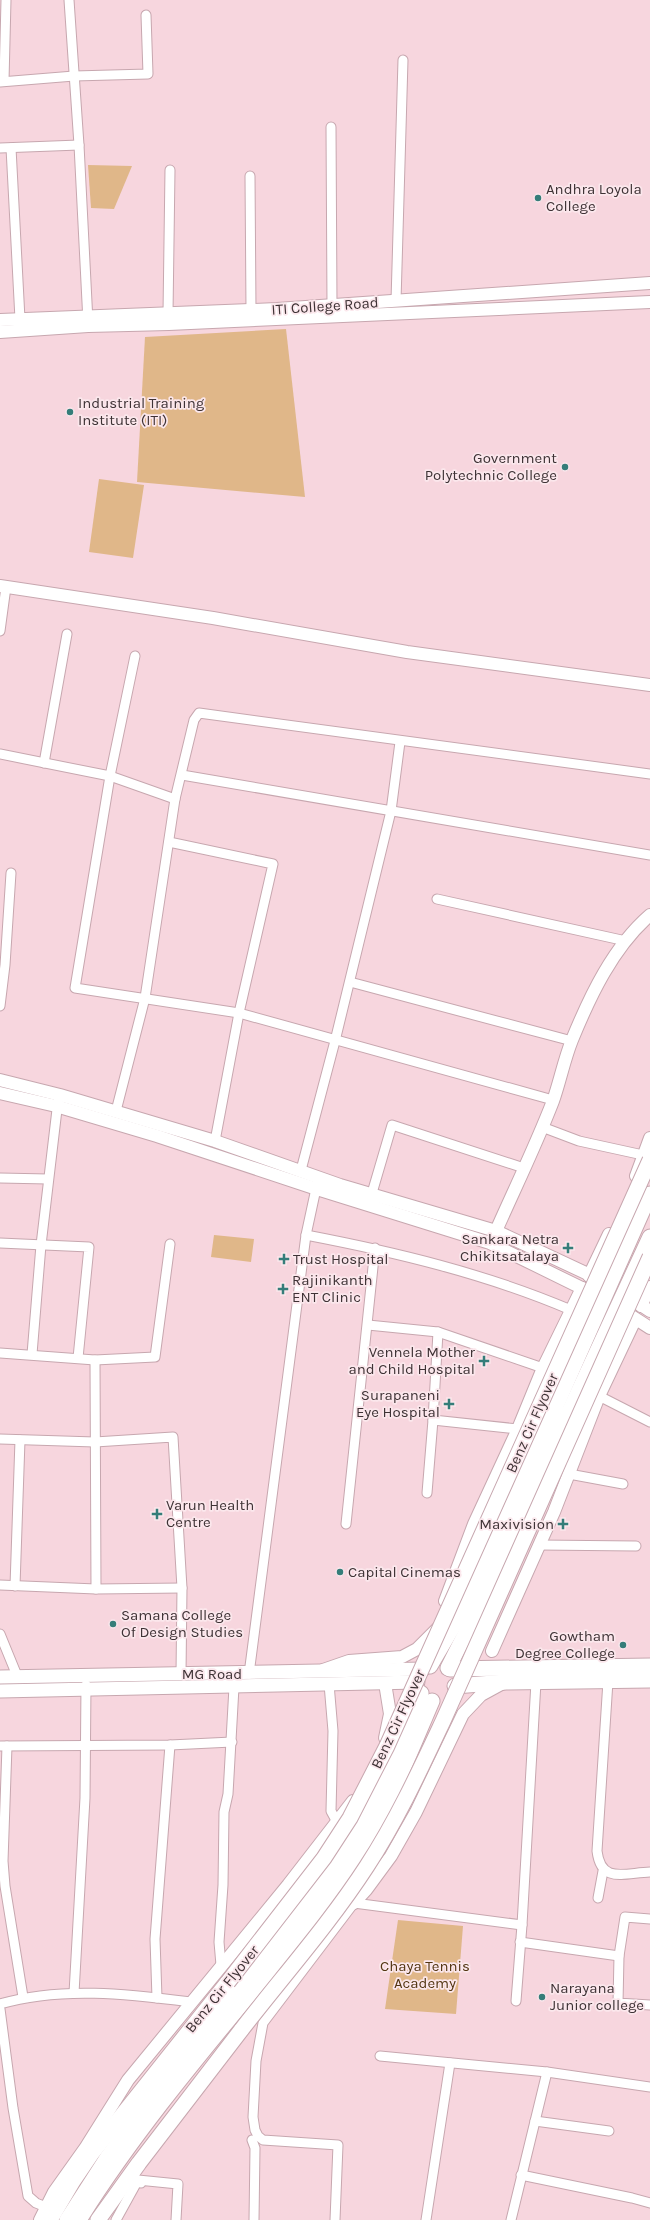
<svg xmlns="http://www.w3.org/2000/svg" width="650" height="2220" viewBox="0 0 650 2220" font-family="Karla,sans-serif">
  <rect width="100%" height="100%" fill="#f7d6de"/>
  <g fill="#e0b789">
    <polygon points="88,165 132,166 114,209 91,208"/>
    <polygon points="286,329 305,497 137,482 145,337"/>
    <polygon points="99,479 144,485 133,558 89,552"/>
    <polygon points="214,1235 254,1239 251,1262 211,1257"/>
    <polygon points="398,1920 463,1926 456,2014 385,2009"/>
  </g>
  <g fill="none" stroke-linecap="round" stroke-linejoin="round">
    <defs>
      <g id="minor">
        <polyline points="69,0 79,145 88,322"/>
        <polyline points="4,81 6,0"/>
        <polyline points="0,82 74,76 148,74 146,15"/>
        <polyline points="331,127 332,305"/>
        <polyline points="0,148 79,145"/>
        <polyline points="11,148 20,319"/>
        <polyline points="250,176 251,310"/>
        <polyline points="396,301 403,60"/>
        <polyline points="168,313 170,170"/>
        <polyline points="0,631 6,587"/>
        <polyline points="135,656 110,776 75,988 239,1013 553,1100"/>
        <polyline points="0,754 110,776 175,799"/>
        <polyline points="44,763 67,634"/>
        <polyline points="182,775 650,855"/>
        <polyline points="169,842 273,864 239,1013 215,1141"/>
        <polyline points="437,899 626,941"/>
        <polyline points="350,982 572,1041"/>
        <polyline points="0,1006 5,965 11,873"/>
        <polyline points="116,1111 145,998 175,799 194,720 199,713 650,774"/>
        <polyline points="542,1127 579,1141 643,1155"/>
        <polyline points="301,1170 335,1041 391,811 400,742"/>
        <polyline points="0,1178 48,1179"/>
        <polyline points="372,1193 392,1125 524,1168"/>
        <path d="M306,1235C395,1252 487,1274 571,1310"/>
        <polyline points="0,1243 89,1247 78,1358"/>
        <polyline points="368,1325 438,1332 543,1368"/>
        <polyline points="0,1353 95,1360 155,1357 170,1244"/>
        <polyline points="32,1354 41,1245 58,1101"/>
        <polyline points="95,1360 96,1589"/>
        <polyline points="599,1396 650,1422"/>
        <polyline points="433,1420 518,1429"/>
        <polyline points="0,1439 95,1442 173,1437 182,1588 181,1674"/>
        <polyline points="569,1474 623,1484"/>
        <polyline points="427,1493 433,1420 438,1332"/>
        <polyline points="346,1524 375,1248"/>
        <polyline points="539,1545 636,1546"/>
        <polyline points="0,1585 96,1589 182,1588"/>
        <polyline points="15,1586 20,1440"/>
        <polyline points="0,1634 18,1678"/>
        <polyline points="249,1674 306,1235 317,1184"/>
        <path d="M608,1681L597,1851C601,1884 624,1873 650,1872"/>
        <polyline points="329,1684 333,1731 331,1811 337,1822"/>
        <polyline points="0,1746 170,1745 232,1742"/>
        <polyline points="7,1746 3,1861 5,1886 23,1997"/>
        <polyline points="598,1898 603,1871"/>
        <polyline points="650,1919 625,1917 619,1956 618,2003 650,2005"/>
        <polyline points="520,1942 619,1956"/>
        <polyline points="221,1965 219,1942 223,1885 224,1812 228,1794 234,1687"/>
        <polyline points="74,1993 85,1798 86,1685"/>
        <polyline points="157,1998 155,1939 170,1745"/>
        <polyline points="516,2001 522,1925"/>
        <path d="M0,2004C61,1986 128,1994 191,2002"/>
        <polyline points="0,2009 13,2108 28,2196 36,2203 46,2207"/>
        <polyline points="380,2056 547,2072 650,2087"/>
        <polyline points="535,2121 609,2131"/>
        <polyline points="252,2140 255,2148 254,2220"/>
        <polyline points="521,2175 632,2198 650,2203"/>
        <polyline points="141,2183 138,2180 178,2184 176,2220"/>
        <polyline points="116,2220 138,2180"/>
        <polyline points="335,2220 338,2145 263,2140 258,2136 255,2130 253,2117 256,2061 263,2023 354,1903 522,1925 536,1682"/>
        <polyline points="426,2220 450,2063"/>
        <polyline points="511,2220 547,2072"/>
      </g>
      <g id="tertiary">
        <polyline points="0,320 277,309 650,283"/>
        <polyline points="0,332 88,326 169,324 650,302"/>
        <polyline points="0,586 213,618 407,652 650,685"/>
        <polyline points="0,1080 60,1095 215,1141 340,1185 496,1231 605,1282"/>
        <polyline points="0,1093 56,1106 157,1136 317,1189 490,1243 598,1296"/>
        <polyline points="636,1176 650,1138"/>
        <path d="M496,1231C515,1188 536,1145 553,1101C560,1081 564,1060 572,1040C590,996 613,947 650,915"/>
        <polyline points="589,1276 609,1234"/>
        <polyline points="624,1294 650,1311"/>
        <polyline points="641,1306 650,1287"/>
        <polyline points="619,1308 650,1328"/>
        <polyline points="445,1601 474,1524 518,1429 543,1368 582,1288"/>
        <polyline points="492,1651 554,1512 599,1396 635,1320"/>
        <polyline points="323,1670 349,1661 402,1657 417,1649 439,1627"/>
        <polyline points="385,1738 390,1714 385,1683"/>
        <polyline points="333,1906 348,1905 354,1903 366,1890 391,1856 416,1812 463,1714 481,1695 503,1683"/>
        <polyline points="40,2220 54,2192 86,2147 128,2080 288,1885 353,1801"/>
      </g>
      <g id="secondary">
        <polyline points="0,1677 424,1669"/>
        <polyline points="0,1691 418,1682"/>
      </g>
      <g id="primary">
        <polyline points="430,1666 458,1618 509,1512 650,1194"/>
        <polyline points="448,1668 476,1613 650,1237"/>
        <polyline points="50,2220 73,2181 92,2153 228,1982"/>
        <polyline points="98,2220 139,2163 242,2029"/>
      </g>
      <g id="trunk">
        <polyline points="450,1669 650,1666"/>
        <polyline points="455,1686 506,1682 650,1680"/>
        <polyline points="67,2220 107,2158 159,2088 287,1930 354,1840 374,1800 421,1693"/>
        <path d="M79,2220C134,2132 201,2053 267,1973C298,1934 332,1894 359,1852C390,1805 410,1752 432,1701"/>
      </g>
    </defs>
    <use href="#minor" stroke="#c7a7af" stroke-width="11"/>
    <use href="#tertiary" stroke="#c7a7af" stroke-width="14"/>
    <use href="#secondary" stroke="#c7a7af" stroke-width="15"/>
    <use href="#primary" stroke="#c7a7af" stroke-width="17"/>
    <use href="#trunk" stroke="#c7a7af" stroke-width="17"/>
    <use href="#minor" stroke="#fff" stroke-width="9"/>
    <use href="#tertiary" stroke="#fff" stroke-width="12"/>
    <use href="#secondary" stroke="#fff" stroke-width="13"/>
    <use href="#primary" stroke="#fff" stroke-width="15"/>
    <use href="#trunk" stroke="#fff" stroke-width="15"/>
    <defs>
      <g id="primary-bridge">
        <polyline points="228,1982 324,1858 350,1818 387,1746 650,1160"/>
        <path d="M242,2029C284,1975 330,1923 367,1866C397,1820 420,1770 443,1721L650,1257"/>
      </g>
    </defs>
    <use href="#primary-bridge" stroke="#c7a7af" stroke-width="17" stroke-linecap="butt"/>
    <use href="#primary-bridge" stroke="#fff" stroke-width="15"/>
  </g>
  <g fill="#357d79" stroke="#fbe7ec" stroke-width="1.5">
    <circle cx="538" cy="198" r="4"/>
    <circle cx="70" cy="412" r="4"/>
    <circle cx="565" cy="467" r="4"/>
    <path d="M566 1242h4v4h4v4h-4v4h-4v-4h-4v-4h4z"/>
    <path d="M282 1253h4v4h4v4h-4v4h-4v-4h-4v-4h4z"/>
    <path d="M281 1283h4v4h4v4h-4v4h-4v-4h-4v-4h4z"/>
    <path d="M482 1355h4v4h4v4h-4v4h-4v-4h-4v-4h4z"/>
    <path d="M447 1398h4v4h4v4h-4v4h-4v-4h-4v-4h4z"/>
    <path d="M155 1508h4v4h4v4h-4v4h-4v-4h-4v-4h4z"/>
    <path d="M561 1518h4v4h4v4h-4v4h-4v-4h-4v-4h4z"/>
    <circle cx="340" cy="1572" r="4"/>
    <circle cx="113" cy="1624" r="4"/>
    <circle cx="623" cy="1645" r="4"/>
    <circle cx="542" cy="1997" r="4"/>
  </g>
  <g text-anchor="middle" stroke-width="3.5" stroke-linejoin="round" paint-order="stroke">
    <g font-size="15" fill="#3e3235" stroke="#fbe7ec" text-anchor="start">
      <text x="546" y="194">Andhra Loyola<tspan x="546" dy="17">College</tspan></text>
      <text x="78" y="408">Industrial Training<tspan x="78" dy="17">Institute (ITI)</tspan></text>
      <text x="557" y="463" text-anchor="end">Government<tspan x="557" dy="17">Polytechnic College</tspan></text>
      <text x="559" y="1244" text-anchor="end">Sankara Netra<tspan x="559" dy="17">Chikitsatalaya</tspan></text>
      <text x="293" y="1264">Trust Hospital</text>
      <text x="292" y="1285">Rajinikanth<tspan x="292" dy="17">ENT Clinic</tspan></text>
      <text x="475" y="1357" text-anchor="end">Vennela Mother<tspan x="475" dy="17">and Child Hospital</tspan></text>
      <text x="440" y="1400" text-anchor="end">Surapaneni<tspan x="440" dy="17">Eye Hospital</tspan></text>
      <text x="166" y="1510">Varun Health<tspan x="166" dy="17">Centre</tspan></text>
      <text x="554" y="1529" text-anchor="end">Maxivision</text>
      <text x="348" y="1577">Capital Cinemas</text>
      <text x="121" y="1620">Samana College<tspan x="121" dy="17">Of Design Studies</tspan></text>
      <text x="615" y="1641" text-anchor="end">Gowtham<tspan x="615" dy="17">Degree College</tspan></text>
      <text x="550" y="1993">Narayana<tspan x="550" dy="17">Junior college</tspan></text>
    </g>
    <g font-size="15" fill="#3e3235" stroke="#fbe7ec">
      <text transform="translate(325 306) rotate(-4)" y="5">ITI College Road</text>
      <text transform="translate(532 1423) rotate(-66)" y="5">Benz Cir Flyover</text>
      <text x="212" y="1679">MG Road</text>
      <text transform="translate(398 1719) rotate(-65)" y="5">Benz Cir Flyover</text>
      <text transform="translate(222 1989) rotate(-51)" y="5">Benz Cir Flyover</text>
    </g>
    <g font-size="15" fill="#523511" stroke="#fbe7ec">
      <text x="425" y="1971">Chaya Tennis<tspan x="425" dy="17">Academy</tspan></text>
    </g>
  </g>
</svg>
